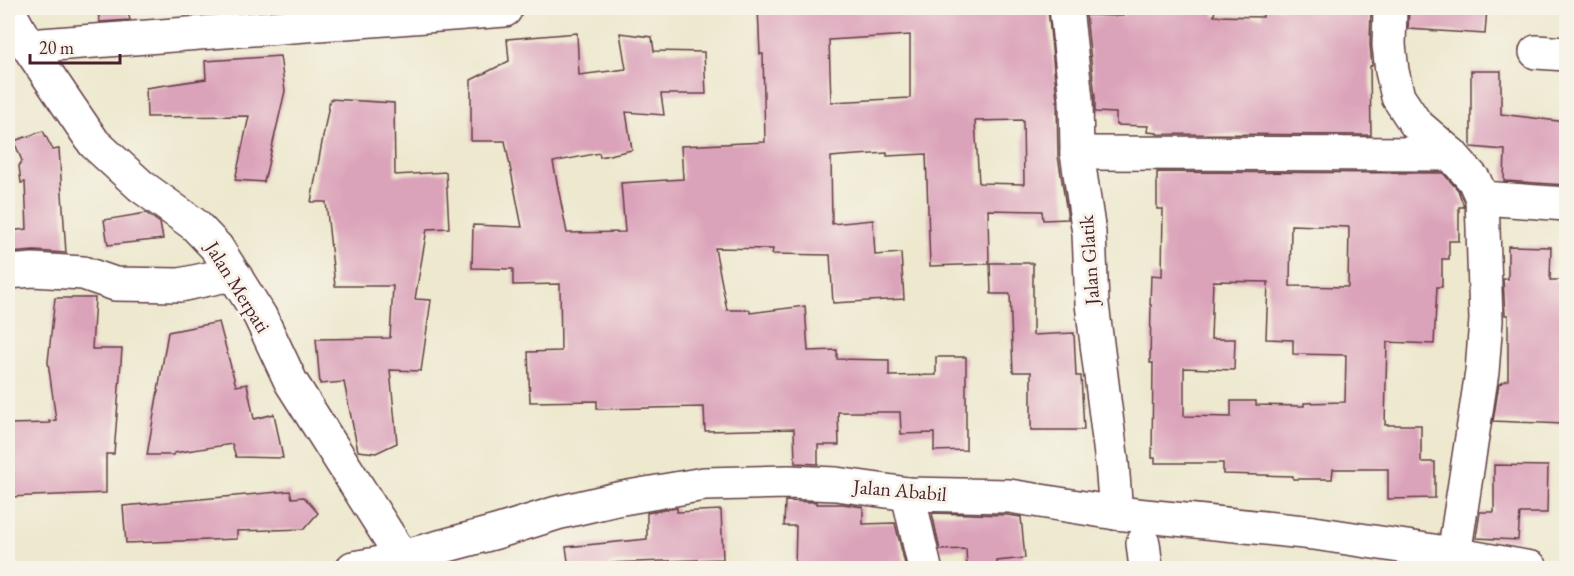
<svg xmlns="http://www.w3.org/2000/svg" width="1574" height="576" viewBox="0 0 1574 576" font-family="'EB Garamond',serif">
  <rect width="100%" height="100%" fill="#f7f3e8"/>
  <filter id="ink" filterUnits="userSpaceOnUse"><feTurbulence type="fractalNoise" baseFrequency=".0167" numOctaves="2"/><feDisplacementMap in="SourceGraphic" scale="12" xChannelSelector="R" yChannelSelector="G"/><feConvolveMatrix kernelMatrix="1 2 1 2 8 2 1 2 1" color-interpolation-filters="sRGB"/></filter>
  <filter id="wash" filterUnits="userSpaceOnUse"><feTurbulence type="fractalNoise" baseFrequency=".008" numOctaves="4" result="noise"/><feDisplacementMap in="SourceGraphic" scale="24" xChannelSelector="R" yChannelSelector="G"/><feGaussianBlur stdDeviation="1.35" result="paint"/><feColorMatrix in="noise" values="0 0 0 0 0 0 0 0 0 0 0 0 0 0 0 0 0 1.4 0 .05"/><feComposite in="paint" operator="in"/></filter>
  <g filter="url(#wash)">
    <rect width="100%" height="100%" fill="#ede8ce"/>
    <g id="blocks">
      <g fill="#dba3ba" fill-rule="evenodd">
        <polygon points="97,8 127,8 130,20 100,22"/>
        <path d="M758,8H1048L1057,100L1058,156L1068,219L1043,220L1042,211L988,210L989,264L930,266L926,154L887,156V153L842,156L831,157L832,224L873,220L875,255L901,253L904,299L833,303L830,255L772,254L773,249L715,248L727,310H750V313L805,306L808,351L837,350V359L889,360V376L936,375V357H966V450L934,451V433L901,434L900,412H838L839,445H818V464L795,463L794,429L705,431L704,407L597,409V401L530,402L528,352L561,351L560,284L513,285V269L472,268L473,225L522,227L505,141H471V80L509,61L507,39L577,33L579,75L626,69L620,33L652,37L654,51L704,52L706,94H661L664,115L626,112L632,150L600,157L599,153L553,162L567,233L625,232L621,183L683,179L681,146L765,142L763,54H760ZM910,35V98L831,102L829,40ZM1023,120L1024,184L979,183L975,121Z"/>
        <polygon points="1124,8 1215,8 1214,16 1263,17 1263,8 1371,8 1370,44 1372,66 1370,66 1371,135 1157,134 1157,133 1147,132 1148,126 1116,125 1116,113 1095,112 1095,97 1086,15 1123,16"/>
        <polygon points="1409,8 1487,8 1485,34 1408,29"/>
        <polygon points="280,56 285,91 264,182 235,180 249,116 147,117 146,88 206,79 205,61"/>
        <polygon points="1471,71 1501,71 1501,114 1566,122 1566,185 1504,181 1505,150 1471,147"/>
        <polygon points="330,99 394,103 395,175 446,172 449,228 427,229 415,299 431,300 421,371 390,370 397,443 376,453 358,451 344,382 320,384 316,339 390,338 393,286 335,286 326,202 311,202"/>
        <polygon points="43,131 53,150 59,149 66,253 34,251 8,253 8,231 27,229 25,182 21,183 19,166 22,161 14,141"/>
        <path d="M1157,172L1443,173L1458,190L1464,207H1459V241H1449V259H1442V287H1437L1434,344L1387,342L1385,425H1421V462H1435V498L1388,499V469H1333L1332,479H1293V476L1223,474V463H1155V458H1152L1153,363H1150L1151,305H1150L1151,275L1162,276L1163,209H1157ZM1291,225L1349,227L1348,287L1290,286ZM1213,281L1268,282L1266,339L1293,340V354L1346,355L1345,402L1304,403V406L1256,405V401H1231V417L1184,416V368L1234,370L1235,339H1211Z"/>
        <polygon points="146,213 160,223 163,239 108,245 104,220"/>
        <polygon points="1508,246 1551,247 1550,280 1566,280 1566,372 1564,424 1493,421 1499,384 1508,380 1508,315 1505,315 1503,279 1508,279"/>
        <polygon points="990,263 1033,263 1033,335 1074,333 1076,376 1081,376 1084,430 1031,430 1031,372 1013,372 1010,294 991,294"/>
        <polygon points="55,298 95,298 92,349 122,349 114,454 106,454 106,493 8,497 8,424 50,423 49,421 56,420 48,362"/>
        <polygon points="219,322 236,386 247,384 254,419 274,414 283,458 236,457 232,444 174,453 174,455 147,455 168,332"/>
        <polygon points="1494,465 1548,466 1547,513 1520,513 1518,540 1476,538 1480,512 1494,512"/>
        <polygon points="290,491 292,498 304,497 318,513 304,529 237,531 237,539 126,543 123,506"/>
        <polygon points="785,501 817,502 817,504 843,504 863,507 863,524 895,523 906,568 795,568 796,526 784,526"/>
        <polygon points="677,508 677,512 721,510 723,559 609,563 610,568 569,568 566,547 647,539 647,513"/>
        <polygon points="932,513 1007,515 1021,517 1025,558 997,561 997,568 967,568 966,549 940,550"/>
      </g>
    </g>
  </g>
  <g filter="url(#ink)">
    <use href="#blocks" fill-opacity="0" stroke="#623d43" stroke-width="1.5"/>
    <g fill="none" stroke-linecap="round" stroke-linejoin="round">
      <defs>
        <g id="minor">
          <polyline points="1066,8 1076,99 1077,153 1089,233 1092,304 1112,463 1116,513"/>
          <polyline points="1390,8 1389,45 1392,71 1398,97 1416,124 1451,154 1474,180 1482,198 1486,320 1482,372 1452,568"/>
          <polyline points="8,10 28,46 94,143 141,186 195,225 217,248 260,316 291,382 409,568"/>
          <polyline points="28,46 505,10"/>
          <polyline points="1536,52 1566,54"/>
          <polyline points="1077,153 1451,154"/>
          <polyline points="1482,198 1566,204"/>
          <polyline points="8,272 33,270 83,273 115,284 180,285 222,276 236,277"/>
          <polyline points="908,494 925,568"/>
          <polyline points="1143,543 1146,568"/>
          <polyline points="353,568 376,564 496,532 557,513 617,499 704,484 789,482 836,484 908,494 1009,496 1116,513 1314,533 1453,554 1531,568"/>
        </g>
      </defs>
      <use href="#minor" stroke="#623d43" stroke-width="36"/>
      <use href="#minor" stroke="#fff" stroke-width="33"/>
    </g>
  </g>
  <g text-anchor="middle" stroke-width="6" stroke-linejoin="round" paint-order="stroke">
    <g font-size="20" fill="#4a1f2b" stroke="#f7f3e8">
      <text transform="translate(1089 260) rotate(-94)" y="7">Jalan Glatik</text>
      <text transform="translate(238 287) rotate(58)" y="7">Jalan Merpati</text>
      <text transform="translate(900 490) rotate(5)" y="7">Jalan Ababil</text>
    </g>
  </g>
  <rect width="1574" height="576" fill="none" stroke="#f7f3e8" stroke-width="30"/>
  <path d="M30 54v9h90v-9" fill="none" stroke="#4a1f2b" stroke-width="3"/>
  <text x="39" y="54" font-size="18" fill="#4a1f2b" stroke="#f7f3e8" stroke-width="4.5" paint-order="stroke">20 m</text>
</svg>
